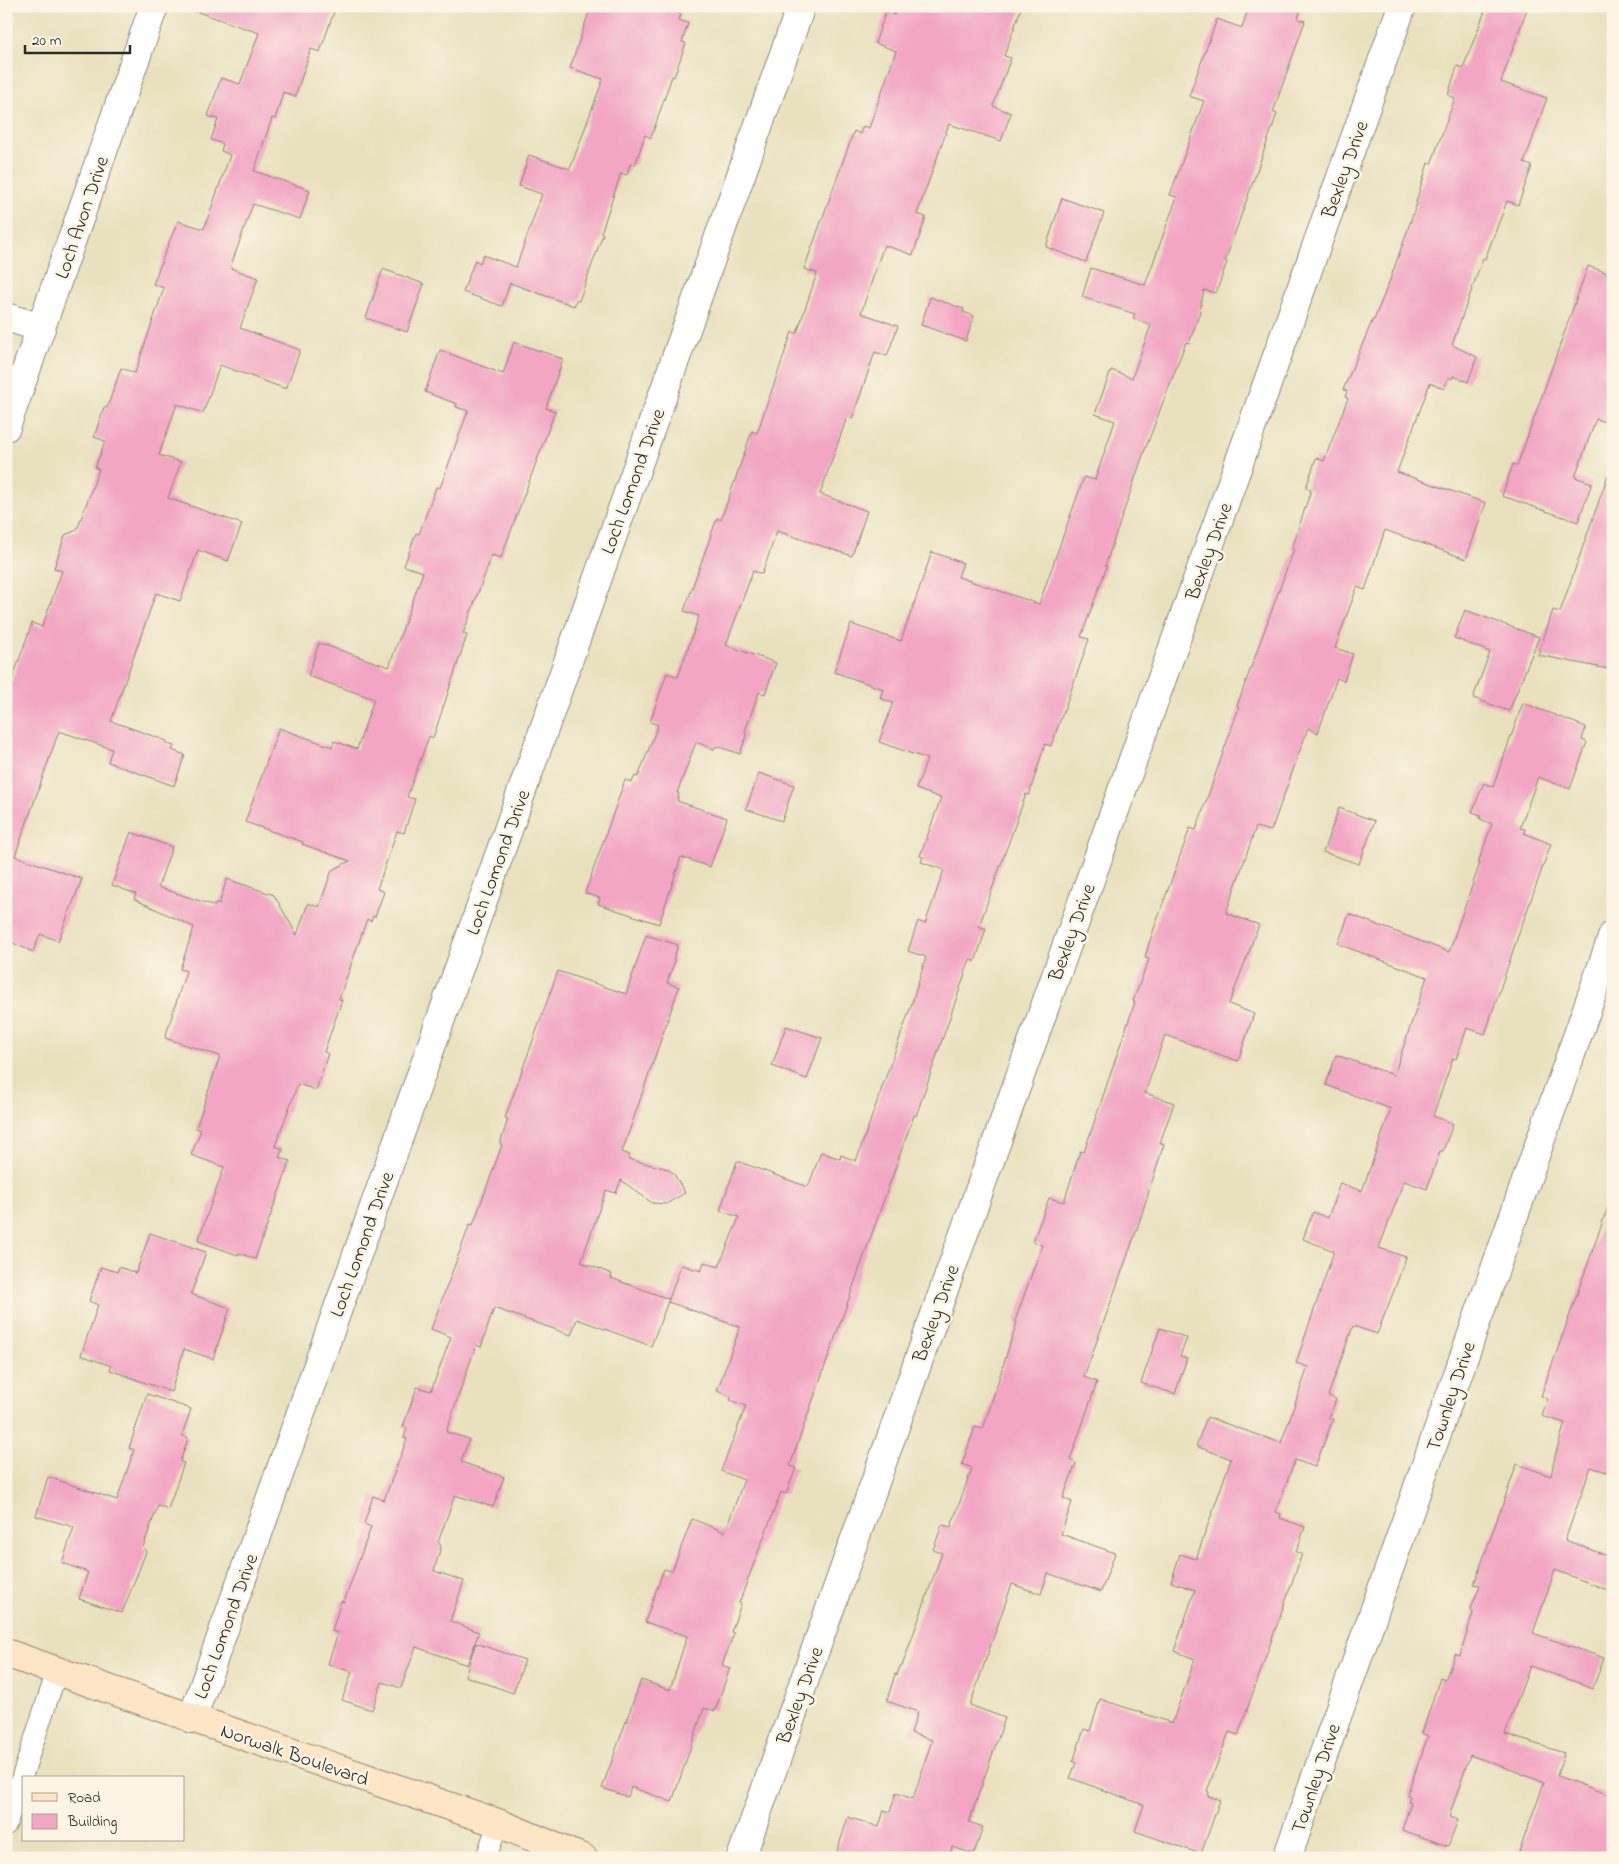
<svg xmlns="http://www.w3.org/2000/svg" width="1619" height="1864" viewBox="0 0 1619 1864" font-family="'Indie Flower',sans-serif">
  <rect width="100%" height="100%" fill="#fcf5e5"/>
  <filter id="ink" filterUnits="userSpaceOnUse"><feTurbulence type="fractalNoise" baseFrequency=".02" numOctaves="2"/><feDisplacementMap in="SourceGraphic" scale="10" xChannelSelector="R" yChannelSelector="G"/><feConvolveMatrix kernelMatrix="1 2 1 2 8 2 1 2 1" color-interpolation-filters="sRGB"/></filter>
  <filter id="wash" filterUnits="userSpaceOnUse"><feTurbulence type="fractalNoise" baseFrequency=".0096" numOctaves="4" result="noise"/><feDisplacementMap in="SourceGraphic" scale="20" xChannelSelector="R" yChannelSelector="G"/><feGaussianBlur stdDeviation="1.12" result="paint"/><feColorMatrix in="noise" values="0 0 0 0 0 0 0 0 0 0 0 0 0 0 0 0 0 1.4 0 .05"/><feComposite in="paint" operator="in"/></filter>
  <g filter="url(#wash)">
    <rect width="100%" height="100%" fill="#e9e1be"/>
    <g id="blocks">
      <g fill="#f2a6c4">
        <polygon points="196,6 336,6 320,52 311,49 295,97 283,92 275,119 272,118 254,171 310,190 300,219 253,204 230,268 258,278 240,328 300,350 286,389 220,365 203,413 177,404 159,455 181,462 168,498 242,524 228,561 198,550 180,601 156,593 111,721 167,741 166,743 174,746 172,750 185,755 174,786 108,762 112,749 59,731 15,856 82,879 58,941 40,934 33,952 6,940 6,697 32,623 42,627 62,571 54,568 65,535 77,530 99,469 95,468 105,441 94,437 104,407 107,408 121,368 135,373 164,288 153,284 170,240 178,221 204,229 230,155 221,151 223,144 211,140 218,119 208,116 221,78 240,84 259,33 195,11"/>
        <polygon points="591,6 659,6 681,14 679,20 688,23 682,42 686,43 674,77 672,76 651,138 645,135 635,165 630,164 627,175 621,173 601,233 603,234 579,301 576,300 574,306 510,283 502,306 463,292 475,260 480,263 483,255 516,267 542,194 519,186 529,155 570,169 603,79 570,68"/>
        <polygon points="897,6 1022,6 1004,56 1011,58 993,106 1011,113 1001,141 949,124 917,214 926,217 913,255 884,245 861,313 898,326 887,356 875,352 852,419 847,417 820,494 867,511 852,556 777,531 762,574 753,571 726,645 776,663 765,694 759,692 745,731 746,736 740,754 717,746 714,749 696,742 677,793 679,793 677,801 727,818 710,867 681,857 659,924 598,904 600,898 585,893 625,780 632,782 635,776 638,777 658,725 650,722 667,673 678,677 699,616 684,611 717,518 721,520 752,431 757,433 792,332 797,333 817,273 804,269 854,131 860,134 863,126 869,128 896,51 875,43 886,11 894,15"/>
        <polygon points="1249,6 1302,6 1298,19 1305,21 1273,112 1277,114 1225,261 1227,262 1216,293 1204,290 1199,315 1189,343 1186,342 1143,455 1105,566 1107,566 1081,637 1089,639 1078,671 1051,746 1045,744 1029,795 1026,794 979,926 986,929 975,962 970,959 916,1116 914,1115 796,1448 790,1466 796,1468 786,1494 781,1492 739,1603 741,1604 731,1632 734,1633 722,1665 730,1668 715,1711 704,1708 672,1802 631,1787 628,1797 602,1788 641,1680 670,1690 687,1636 645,1622 664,1569 672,1571 692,1519 725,1532 744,1480 721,1471 746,1406 730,1400 732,1397 717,1391 740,1327 668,1302 681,1265 701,1271 704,1262 719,1267 739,1217 720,1211 737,1161 808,1187 821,1152 840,1159 841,1155 856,1161 910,1009 926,957 908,951 918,921 925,924 944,870 921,862 923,857 920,856 941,798 916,789 927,759 879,742 893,703 880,698 883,689 834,672 851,624 901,641 932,552 963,563 958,577 1039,604 1084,477 1095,480 1115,421 1095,414 1111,370 1132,378 1151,325 1133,319 1135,314 1082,297 1091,268 1145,285 1177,197 1170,195 1204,101 1189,96 1217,19 1242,28"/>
        <polygon points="1487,6 1528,6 1501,82 1547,98 1524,163 1532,166 1518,205 1507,201 1485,259 1483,258 1452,345 1477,357 1468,382 1453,376 1452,379 1448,377 1444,389 1430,383 1397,472 1486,503 1466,559 1385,530 1365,590 1357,587 1335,648 1353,654 1344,681 1337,678 1318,733 1308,728 1271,831 1256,827 1226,913 1259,925 1229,1004 1254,1014 1238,1061 1165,1035 1145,1093 1174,1103 1160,1143 1164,1144 1137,1229 1084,1377 1097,1382 1070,1460 1076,1463 1063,1498 1072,1502 1061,1534 1115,1553 1101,1592 1048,1573 1041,1594 1012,1584 970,1705 1005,1718 969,1822 983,1827 974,1854 952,1847 949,1858 835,1858 848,1817 879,1827 884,1810 890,1812 896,1793 913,1799 932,1740 911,1733 918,1712 887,1701 895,1674 897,1675 900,1666 902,1666 942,1553 933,1550 942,1525 951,1527 972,1468 962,1464 975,1427 983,1429 1017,1322 1015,1321 1042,1245 1033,1242 1049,1198 1064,1202 1080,1151 1084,1152 1135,1002 1133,1001 1149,959 1145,958 1149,943 1190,828 1196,830 1239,707 1237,706 1294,549 1292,548 1311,490 1306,488 1316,458 1324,461 1348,398 1345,397 1347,391 1343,390 1373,319 1374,320 1390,280 1417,203 1416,202 1428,163 1431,164 1455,98 1448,95 1457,66 1463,68"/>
        <polygon points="1062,198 1104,213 1086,262 1046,247"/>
        <polygon points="1588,266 1613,275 1613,425 1596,419 1575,477 1592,483 1578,522 1502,496 1513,464 1517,466"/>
        <polygon points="383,269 424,284 407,332 366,318"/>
        <polygon points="930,297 964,309 963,312 974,316 966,341 921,325"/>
        <polygon points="514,342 563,359 546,408 555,411 501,558 492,555 463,634 467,635 433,738 429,736 407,797 415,799 404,833 397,831 377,889 384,892 375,917 373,916 371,921 367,919 339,999 342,1000 324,1052 328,1054 316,1090 298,1084 275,1146 283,1149 279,1157 290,1161 255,1259 239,1253 238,1255 198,1241 224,1167 191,1155 201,1130 196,1128 220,1056 165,1038 186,971 180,969 194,927 134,899 136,894 112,885 131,832 172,847 158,887 215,906 216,902 219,904 227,879 274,895 297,935 308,903 319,907 332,870 350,861 302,844 303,842 245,822 279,728 332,747 334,741 357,749 374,699 308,676 319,643 389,667 423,572 404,566 416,533 419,534 436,487 440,488 468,411 456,407 457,404 425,392 440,350 503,374"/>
        <polygon points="1608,475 1613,476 1613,670 1538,655 1553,610 1560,612"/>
        <polygon points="1465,610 1539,637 1509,711 1473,698 1490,652 1454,638"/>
        <polygon points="1523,703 1586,727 1582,740 1587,742 1570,789 1538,777 1520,828 1525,829 1524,833 1551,844 1519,933 1485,1034 1467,1028 1456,1059 1453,1058 1433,1116 1453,1124 1443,1151 1440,1151 1427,1189 1404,1181 1379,1248 1406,1257 1395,1288 1377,1334 1353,1326 1328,1396 1336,1399 1329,1418 1333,1419 1315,1467 1295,1460 1276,1512 1281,1514 1280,1518 1305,1527 1296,1552 1302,1554 1238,1735 1229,1732 1207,1791 1209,1792 1208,1796 1220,1800 1201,1854 1135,1831 1144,1805 1070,1778 1076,1763 1073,1762 1084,1729 1090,1731 1100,1699 1172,1723 1195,1659 1174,1651 1195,1590 1171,1582 1180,1554 1196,1559 1231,1459 1196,1446 1207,1417 1281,1443 1308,1367 1296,1363 1334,1251 1303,1239 1313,1212 1328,1218 1340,1183 1362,1191 1391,1109 1326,1085 1336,1055 1394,1075 1427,977 1338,944 1349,914 1449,952 1480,863 1478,863 1492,824 1480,819 1481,815 1472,812 1484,783 1493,787"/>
        <polygon points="759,773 794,785 782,821 746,809"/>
        <polygon points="1339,808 1375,821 1359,864 1323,852"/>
        <polygon points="646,935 678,945 673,959 675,960 667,983 679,987 622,1152 630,1155 628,1159 668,1169 674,1174 685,1193 666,1204 652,1203 621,1180 616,1193 606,1190 581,1262 612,1274 611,1278 669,1299 651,1346 577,1319 571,1335 494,1308 481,1347 476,1345 446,1432 469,1439 461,1462 504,1477 493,1507 455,1495 438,1542 441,1546 434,1571 464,1581 450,1621 479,1632 467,1665 416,1647 401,1688 382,1682 372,1710 342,1700 352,1672 328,1664 338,1633 332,1631 341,1601 344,1602 371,1527 364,1524 373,1496 384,1500 407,1439 404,1438 407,1428 403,1427 417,1387 431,1391 451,1337 431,1329 470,1224 473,1225 502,1145 500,1144 508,1119 505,1118 558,971 626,994"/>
        <polygon points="786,1026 822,1038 807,1079 772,1066"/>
        <polygon points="1609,1204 1613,1205 1613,1474 1591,1467 1565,1540 1613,1558 1613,1592 1555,1570 1533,1633 1604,1658 1593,1688 1530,1666 1505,1734 1564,1753 1557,1776 1613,1796 1613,1858 1517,1858 1544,1782 1520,1774 1520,1773 1470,1755 1449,1817 1458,1820 1448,1846 1402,1830 1411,1802 1408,1801 1410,1796 1407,1795 1428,1736 1422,1733 1440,1678 1445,1680 1455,1654 1460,1656 1473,1613 1471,1609 1480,1585 1474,1584 1517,1464 1551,1476 1555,1456 1565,1423 1542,1416 1548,1399 1541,1396"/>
        <polygon points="150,1233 206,1252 191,1294 230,1308 213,1359 184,1349 171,1392 110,1370 111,1366 81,1355 98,1305 89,1301 101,1267 117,1272 119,1267 136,1273"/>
        <polygon points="1160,1328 1187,1338 1180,1356 1187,1358 1175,1394 1141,1383"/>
        <polygon points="147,1394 191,1409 182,1435 188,1438 180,1462 184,1463 168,1509 158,1505 143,1547 146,1552 122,1613 79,1599 88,1572 62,1563 74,1527 36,1516 48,1477 117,1500 134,1450 129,1448"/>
        <polygon points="476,1643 525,1660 513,1693 465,1676"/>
      </g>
    </g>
  </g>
  <g filter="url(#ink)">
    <use href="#blocks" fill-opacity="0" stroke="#8a8674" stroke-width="1"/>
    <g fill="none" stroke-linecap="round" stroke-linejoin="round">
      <defs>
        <g id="service">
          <polyline points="6,1825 57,1671"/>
          <polyline points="486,1858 498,1823"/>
        </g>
        <g id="minor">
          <polyline points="6,317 41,328"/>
          <polyline points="6,427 154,6"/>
          <polyline points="192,1719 801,6"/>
          <polyline points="741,1858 1402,6"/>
          <polyline points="1287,1858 1613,935"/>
        </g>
        <path id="secondary" d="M6,1653C169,1711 332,1766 495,1822C525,1833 553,1847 583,1858"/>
      </defs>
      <use href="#service" stroke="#8a8674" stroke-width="22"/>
      <use href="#minor" stroke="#8a8674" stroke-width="30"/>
      <use href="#secondary" stroke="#8a8674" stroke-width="30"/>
      <use href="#service" stroke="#fff" stroke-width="20"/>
      <use href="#minor" stroke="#fff" stroke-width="28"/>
      <use href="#secondary" stroke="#fee5c5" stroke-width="28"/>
    </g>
  </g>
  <g text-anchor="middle" stroke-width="5" stroke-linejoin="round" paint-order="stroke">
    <g font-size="20" fill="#2b2b2b" stroke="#fcf5e5">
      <text transform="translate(1344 169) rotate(-70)" y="7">Bexley Drive</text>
      <text transform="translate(81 217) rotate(-71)" y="7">Loch Avon Drive</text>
      <text transform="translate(632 481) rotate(-70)" y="7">Loch Lomond Drive</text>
      <text transform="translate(1208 551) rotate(-70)" y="7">Bexley Drive</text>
      <text transform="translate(497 862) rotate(-70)" y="7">Loch Lomond Drive</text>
      <text transform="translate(1071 932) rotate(-70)" y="7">Bexley Drive</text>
      <text transform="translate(361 1244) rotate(-70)" y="7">Loch Lomond Drive</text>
      <text transform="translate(935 1313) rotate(-70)" y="7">Bexley Drive</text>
      <text transform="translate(1450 1396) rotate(-71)" y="7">Townley Drive</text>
      <text transform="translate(225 1626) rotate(-70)" y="7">Loch Lomond Drive</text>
      <text transform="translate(799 1695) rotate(-70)" y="7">Bexley Drive</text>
      <text transform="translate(295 1754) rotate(19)" y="7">Norwalk Boulevard</text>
      <text transform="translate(1315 1778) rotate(-71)" y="7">Townley Drive</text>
    </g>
  </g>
  <rect width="1619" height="1864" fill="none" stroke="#fcf5e5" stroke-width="25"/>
  <rect x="22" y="1776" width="162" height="65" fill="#fcf5e5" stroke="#a8a49b"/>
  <rect x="32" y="1793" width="25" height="8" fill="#fee5c5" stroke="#a8a49b"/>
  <text x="68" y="1802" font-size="15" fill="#2b2b2b">Road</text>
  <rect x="32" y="1814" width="25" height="15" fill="#f2a6c4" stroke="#a8a49b"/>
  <text x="68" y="1826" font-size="15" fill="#2b2b2b">Building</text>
  <path d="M25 45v8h105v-8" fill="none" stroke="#2b2b2b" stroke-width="2.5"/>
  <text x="32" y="45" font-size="15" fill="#2b2b2b" stroke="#fcf5e5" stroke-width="4" paint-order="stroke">20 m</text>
</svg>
